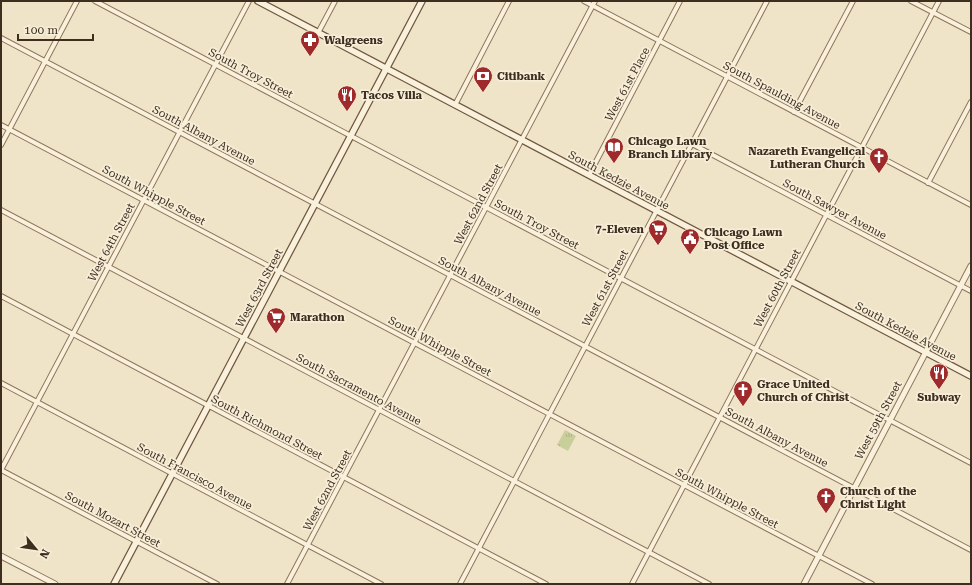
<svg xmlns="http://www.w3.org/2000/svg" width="972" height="585" viewBox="0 0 972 585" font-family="'Roboto Serif',serif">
  <defs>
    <pattern id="park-tufts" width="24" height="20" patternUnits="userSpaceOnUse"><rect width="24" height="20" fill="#c9cf9b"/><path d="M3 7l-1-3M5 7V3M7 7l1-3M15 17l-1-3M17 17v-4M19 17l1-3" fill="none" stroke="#aeb285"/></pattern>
  </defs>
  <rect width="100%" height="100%" fill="#f0e4c8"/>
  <polygon fill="url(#park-tufts)" points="565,430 576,436 568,451 557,445"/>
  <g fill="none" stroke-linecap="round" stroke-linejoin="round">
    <defs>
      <g id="minor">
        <polyline points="95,1 971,463"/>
        <polyline points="584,1 971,205"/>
        <polyline points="911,1 971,32"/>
        <polyline points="318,33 335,1"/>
        <polyline points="1,38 971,550"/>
        <polyline points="455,105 509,1"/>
        <polyline points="794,112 853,1"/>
        <polyline points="1,125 872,584"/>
        <polyline points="692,144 971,291"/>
        <polyline points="1,145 77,1"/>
        <polyline points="589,175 680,1"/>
        <polyline points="928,183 971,102"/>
        <polyline points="1,210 709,584"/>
        <polyline points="1,296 546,584"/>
        <polyline points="1,383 381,584"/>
        <polyline points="1,470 249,1"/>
        <polyline points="1,470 217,584"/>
        <polyline points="287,584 595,1"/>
        <polyline points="460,584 767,1"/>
        <polyline points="632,584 939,1"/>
      </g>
      <g id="tertiary">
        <polyline points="1,556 55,584"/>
        <polyline points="804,584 971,266"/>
      </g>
      <g id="secondary">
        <polyline points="258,1 971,376"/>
        <polyline points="114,584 422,1"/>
      </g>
    </defs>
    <use href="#minor" stroke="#8d765c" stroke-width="6"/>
    <use href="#tertiary" stroke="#8d765c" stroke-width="7"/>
    <use href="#secondary" stroke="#6f573f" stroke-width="8"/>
    <use href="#minor" stroke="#faf1dc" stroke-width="4"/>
    <use href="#tertiary" stroke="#faf1dc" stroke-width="5"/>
    <use href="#secondary" stroke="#faf1dc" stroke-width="5.5"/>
  </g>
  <defs>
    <symbol id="pharmacy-pin" viewBox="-11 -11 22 30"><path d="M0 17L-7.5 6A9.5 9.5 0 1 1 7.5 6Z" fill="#9e2a2b" stroke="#f7eed8"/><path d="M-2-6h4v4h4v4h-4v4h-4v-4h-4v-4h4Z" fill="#fff"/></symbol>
    <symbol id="bank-pin" viewBox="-11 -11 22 30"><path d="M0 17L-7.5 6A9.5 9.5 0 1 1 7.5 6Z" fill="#9e2a2b" stroke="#f7eed8"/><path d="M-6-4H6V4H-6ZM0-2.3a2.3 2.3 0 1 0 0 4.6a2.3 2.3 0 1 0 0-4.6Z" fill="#fff"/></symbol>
    <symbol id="restaurant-pin" viewBox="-11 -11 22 30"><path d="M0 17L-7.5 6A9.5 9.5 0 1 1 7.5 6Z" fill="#9e2a2b" stroke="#f7eed8"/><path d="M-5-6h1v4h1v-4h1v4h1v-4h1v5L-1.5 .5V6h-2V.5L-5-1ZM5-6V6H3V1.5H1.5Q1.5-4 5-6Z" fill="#fff"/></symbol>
    <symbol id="library-pin" viewBox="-11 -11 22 30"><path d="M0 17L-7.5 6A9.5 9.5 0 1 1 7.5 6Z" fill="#9e2a2b" stroke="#f7eed8"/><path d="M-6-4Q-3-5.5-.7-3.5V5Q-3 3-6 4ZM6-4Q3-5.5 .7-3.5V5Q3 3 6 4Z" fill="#fff"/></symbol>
    <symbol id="church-pin" viewBox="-11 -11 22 30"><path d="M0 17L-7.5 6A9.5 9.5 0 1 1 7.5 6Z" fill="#9e2a2b" stroke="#f7eed8"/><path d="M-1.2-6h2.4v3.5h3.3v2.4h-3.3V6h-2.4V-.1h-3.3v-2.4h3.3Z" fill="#fff"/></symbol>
    <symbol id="supermarket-pin" viewBox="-11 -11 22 30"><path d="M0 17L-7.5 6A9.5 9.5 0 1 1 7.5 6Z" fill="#9e2a2b" stroke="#f7eed8"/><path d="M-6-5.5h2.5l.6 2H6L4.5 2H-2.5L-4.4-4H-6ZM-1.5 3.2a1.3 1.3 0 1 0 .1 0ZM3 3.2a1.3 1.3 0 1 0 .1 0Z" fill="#fff"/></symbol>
    <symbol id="civic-pin" viewBox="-11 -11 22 30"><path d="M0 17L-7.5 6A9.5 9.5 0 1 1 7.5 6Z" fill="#9e2a2b" stroke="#f7eed8"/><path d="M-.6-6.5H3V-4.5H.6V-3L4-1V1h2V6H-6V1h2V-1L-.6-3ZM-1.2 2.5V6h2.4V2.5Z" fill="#fff"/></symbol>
  </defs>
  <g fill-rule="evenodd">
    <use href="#pharmacy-pin" x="299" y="29" width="22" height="30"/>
    <use href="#bank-pin" x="472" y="65" width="22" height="30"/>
    <use href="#restaurant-pin" x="336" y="84" width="22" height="30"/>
    <use href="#library-pin" x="603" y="136" width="22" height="30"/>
    <use href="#church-pin" x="868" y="146" width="22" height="30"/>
    <use href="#supermarket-pin" x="647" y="218" width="22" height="30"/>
    <use href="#civic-pin" x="679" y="227" width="22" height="30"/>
    <use href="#supermarket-pin" x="265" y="306" width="22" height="30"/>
    <use href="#restaurant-pin" x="928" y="362" width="22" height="30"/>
    <use href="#church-pin" x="732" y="379" width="22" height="30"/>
    <use href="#church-pin" x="815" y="486" width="22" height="30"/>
  </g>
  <g text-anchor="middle" stroke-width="3.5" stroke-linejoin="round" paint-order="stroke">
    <g font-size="11" font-weight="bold" fill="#3d2e20" stroke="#f7eed8" text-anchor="start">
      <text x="324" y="44">Walgreens</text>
      <text x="497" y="80">Citibank</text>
      <text x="361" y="99">Tacos Villa</text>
      <text x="628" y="145">Chicago Lawn<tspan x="628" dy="13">Branch Library</tspan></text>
      <text x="865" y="155" text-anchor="end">Nazareth Evangelical<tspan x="865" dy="13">Lutheran Church</tspan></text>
      <text x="644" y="233" text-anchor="end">7-Eleven</text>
      <text x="704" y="236">Chicago Lawn<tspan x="704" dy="13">Post Office</tspan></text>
      <text x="290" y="321">Marathon</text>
      <text x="757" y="388">Grace United<tspan x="757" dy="13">Church of Christ</tspan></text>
      <text x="939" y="401" text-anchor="middle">Subway</text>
      <text x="840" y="495">Church of the<tspan x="840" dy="13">Christ Light</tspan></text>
    </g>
    <g font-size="11" fill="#3d2e20" stroke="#f7eed8">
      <text transform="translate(251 73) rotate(28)" y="4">South Troy Street</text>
      <text transform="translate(627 84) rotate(-62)" y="4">West 61st Place</text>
      <text transform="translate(782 95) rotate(28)" y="4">South Spaulding Avenue</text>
      <text transform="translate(204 135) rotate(28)" y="4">South Albany Avenue</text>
      <text transform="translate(619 180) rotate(28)" y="4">South Kedzie Avenue</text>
      <text transform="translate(154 195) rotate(28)" y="4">South Whipple Street</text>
      <text transform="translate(478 204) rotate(-62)" y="4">West 62nd Street</text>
      <text transform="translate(835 209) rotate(28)" y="4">South Sawyer Avenue</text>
      <text transform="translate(537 224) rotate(28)" y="4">South Troy Street</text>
      <text transform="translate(111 242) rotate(-62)" y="4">West 64th Street</text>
      <text transform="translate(490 286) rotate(28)" y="4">South Albany Avenue</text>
      <text transform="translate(259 288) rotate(-62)" y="4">West 63rd Street</text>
      <text transform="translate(605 288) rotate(-62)" y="4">West 61st Street</text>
      <text transform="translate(777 288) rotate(-62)" y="4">West 60th Street</text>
      <text transform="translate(906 331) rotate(28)" y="4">South Kedzie Avenue</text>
      <text transform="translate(440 346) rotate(28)" y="4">South Whipple Street</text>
      <text transform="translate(359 389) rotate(28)" y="4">South Sacramento Avenue</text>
      <text transform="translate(878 420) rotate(-62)" y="4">West 59th Street</text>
      <text transform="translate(267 427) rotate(28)" y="4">South Richmond Street</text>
      <text transform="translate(777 437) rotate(28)" y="4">South Albany Avenue</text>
      <text transform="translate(195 476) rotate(28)" y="4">South Francisco Avenue</text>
      <text transform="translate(327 490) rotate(-62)" y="4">West 62nd Street</text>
      <text transform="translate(727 498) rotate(28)" y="4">South Whipple Street</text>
      <text transform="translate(113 519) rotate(28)" y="4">South Mozart Street</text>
    </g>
  </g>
  <rect width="972" height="585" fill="none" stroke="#3d2e20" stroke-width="4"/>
  <g transform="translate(36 549) rotate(119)" stroke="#f7eed8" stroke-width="3" paint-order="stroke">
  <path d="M0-3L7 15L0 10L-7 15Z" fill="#3d2e20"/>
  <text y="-6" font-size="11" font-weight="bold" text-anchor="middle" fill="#3d2e20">N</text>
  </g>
  <path d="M18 34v6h75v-6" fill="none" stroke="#3d2e20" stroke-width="2"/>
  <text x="24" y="34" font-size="12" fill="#3d2e20" stroke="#f7eed8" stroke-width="3" paint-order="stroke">100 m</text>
</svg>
